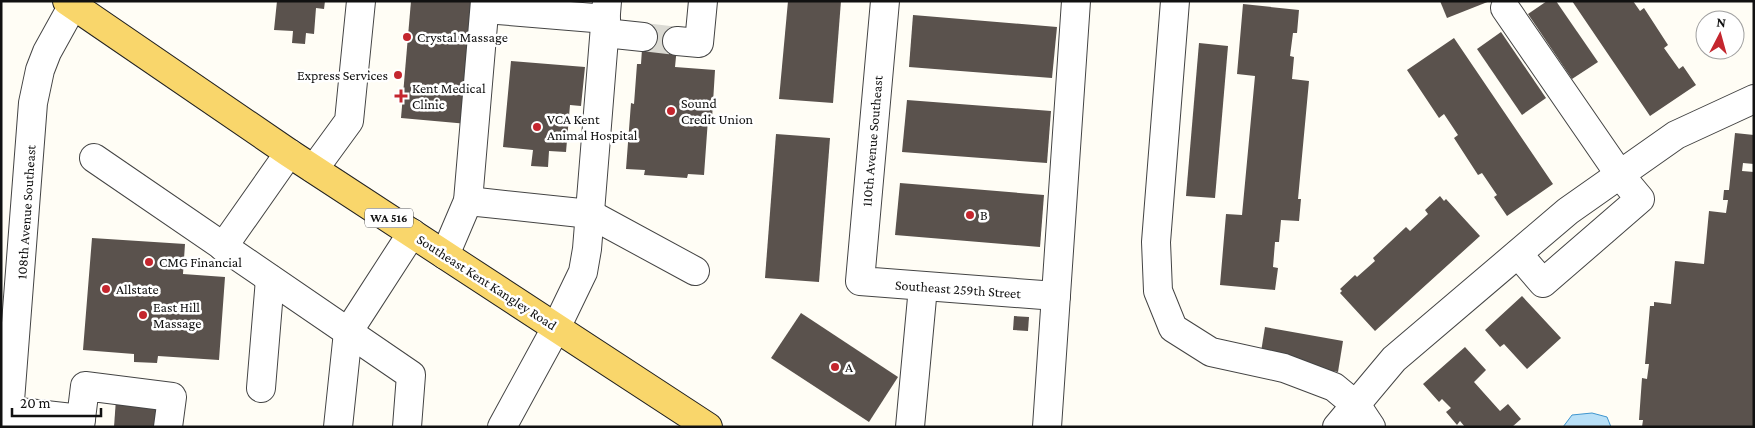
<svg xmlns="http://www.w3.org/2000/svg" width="1755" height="428" viewBox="0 0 1755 428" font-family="'Crimson Pro',serif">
  <rect width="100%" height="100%" fill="#fffdf5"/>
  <polygon fill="#b9e0f7" stroke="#3f96cf" points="1592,413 1607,417 1611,427 1563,427 1572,415"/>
  <g fill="#5a524d">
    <polygon points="277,1 325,1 324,9 316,8 314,34 306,33 305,44 292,43 293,31 274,30"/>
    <polygon points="411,1 478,1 468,124 401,118"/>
    <polygon points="788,1 841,1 833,103 779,99"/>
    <polygon points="1440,1 1490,1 1447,18"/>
    <polygon points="1547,1 1556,1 1598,62 1572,79 1528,14"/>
    <polygon points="1572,1 1633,1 1640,11 1644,8 1668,45 1664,48 1679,69 1683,66 1696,85 1650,116"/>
    <polygon points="1243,4 1299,10 1297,33 1293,33 1290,56 1294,57 1292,79 1309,81 1298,199 1301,199 1299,221 1281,220 1279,242 1275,242 1273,267 1278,268 1275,290 1220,285 1226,214 1242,215 1255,76 1237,74"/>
    <polygon points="913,15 1057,27 1052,78 909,67"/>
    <polygon points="1501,32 1546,98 1522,115 1477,49"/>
    <polygon points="643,34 678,36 675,67 715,70 712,119 708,119 704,175 688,174 687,178 644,175 645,170 626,169 631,103 634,104 637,64 641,64"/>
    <polygon points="1454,38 1553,184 1507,216 1494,197 1497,195 1482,173 1478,175 1454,138 1458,135 1444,114 1439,118 1407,70"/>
    <polygon points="1199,43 1228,46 1215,198 1186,196"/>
    <polygon points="511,61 585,67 581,106 570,105 566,152 549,151 548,167 531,166 533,150 503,147"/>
    <polygon points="907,100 1051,111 1047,163 902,152"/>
    <polygon points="1735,133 1754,135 1754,164 1743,163 1742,171 1754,172 1754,427 1642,427 1643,420 1639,420 1642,378 1647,379 1649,364 1645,364 1650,306 1654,306 1654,302 1671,304 1675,261 1704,264 1709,211 1726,213 1728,200 1723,200 1724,190 1729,190"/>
    <polygon points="776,134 830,138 819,282 765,278"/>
    <polygon points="900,183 1044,195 1040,247 895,235"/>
    <polygon points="1440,196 1444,201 1446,199 1480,236 1375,331 1340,293 1342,291 1340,289 1355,275 1357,277 1375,261 1373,258 1406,227 1410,231 1428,214 1425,210"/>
    <polygon points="92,238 185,244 183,274 225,277 219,360 158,356 157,363 134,362 134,354 83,350"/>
    <polygon points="1522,296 1561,338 1527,369 1504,344 1500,347 1485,330"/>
    <polygon points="801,313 898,377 869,422 771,358"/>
    <polygon points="1014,316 1029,317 1028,331 1013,330"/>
    <polygon points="1265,327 1343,341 1338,372 1260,358"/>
    <polygon points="1465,347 1486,370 1474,382 1500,411 1508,404 1521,419 1512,427 1465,427 1460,421 1457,425 1446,412 1451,408 1442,399 1439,402 1423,384"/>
    <polygon points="116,399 160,402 158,427 114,427"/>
  </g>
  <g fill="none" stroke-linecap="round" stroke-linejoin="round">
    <polyline stroke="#dbdad3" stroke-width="28" stroke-dasharray="28 14" stroke-linecap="butt" points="643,37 677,41"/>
    <defs>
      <g id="minor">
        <polyline points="885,1 860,281 1056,296"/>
        <polyline points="1175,1 1156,242 1158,291 1173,328 1211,352 1284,368 1334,387 1357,406 1371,427"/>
        <polyline points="1505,8 1620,175 1640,199 1543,283 1518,254"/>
        <polyline points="485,9 606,19"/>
        <polyline points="605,33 643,37"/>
        <polyline points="677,41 699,43 703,1"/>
        <polyline points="94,158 411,375 407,427"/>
        <polyline points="314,169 349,121 361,1"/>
        <polyline points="468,201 590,214 695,271"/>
        <polyline points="223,247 289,153"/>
        <polyline points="445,255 468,201 485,1"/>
        <polyline points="261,388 270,279"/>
        <polyline points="1,410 81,419"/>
        <polyline points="8,427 33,103 40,70 47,52 73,5"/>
        <polyline points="80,427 85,386 172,397 168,427"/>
        <polyline points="338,427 348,332 412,233"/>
        <polyline points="502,427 556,328 583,272 587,249 607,1"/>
        <polyline points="910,427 923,287"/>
        <polyline points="1047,427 1076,1"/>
        <polyline points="1337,427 1394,359 1568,211 1676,135 1754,99"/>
      </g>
      <polyline id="major" points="67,1 289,153 708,427"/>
    </defs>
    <use href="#minor" stroke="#444" stroke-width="30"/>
    <use href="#major" stroke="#222" stroke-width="30"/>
    <use href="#minor" stroke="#fff" stroke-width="28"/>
    <use href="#major" stroke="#f9d66b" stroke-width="28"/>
  </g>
  <g fill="#c4262e" stroke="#fff" stroke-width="2">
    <circle cx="407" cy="37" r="5"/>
    <circle cx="398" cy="75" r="5"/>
    <path d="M398.5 88.5h5v5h5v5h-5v5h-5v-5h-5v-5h5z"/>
    <circle cx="671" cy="111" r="5"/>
    <circle cx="537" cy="127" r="5"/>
    <circle cx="970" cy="215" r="5"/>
    <circle cx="149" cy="262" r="5"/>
    <circle cx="106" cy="289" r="5"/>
    <circle cx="143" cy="315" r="5"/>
    <circle cx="835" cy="367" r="5"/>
  </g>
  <g text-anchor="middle" stroke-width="5" stroke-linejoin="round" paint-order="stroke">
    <rect fill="#fff" stroke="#585858" stroke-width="1" x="365" y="208.5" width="48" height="19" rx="4"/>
    <g font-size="12" font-weight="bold" fill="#111">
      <text x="389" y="222">WA 516</text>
    </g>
    <g font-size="14" fill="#111" stroke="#fff" text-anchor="start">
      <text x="417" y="42">Crystal Massage</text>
      <text x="388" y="80" text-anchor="end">Express Services</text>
      <text x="412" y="93">Kent Medical<tspan x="412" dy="16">Clinic</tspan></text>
      <text x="681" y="108">Sound<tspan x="681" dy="16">Credit Union</tspan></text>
      <text x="547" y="124">VCA Kent<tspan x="547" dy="16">Animal Hospital</tspan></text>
      <text x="980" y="220">B</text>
      <text x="159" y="267">CMG Financial</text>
      <text x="116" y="294">Allstate</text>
      <text x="153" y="312">East Hill<tspan x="153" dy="16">Massage</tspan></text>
      <text x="845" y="372">A</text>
    </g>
    <g font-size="14" fill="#111" stroke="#fff">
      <text transform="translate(872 141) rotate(-85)" y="5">110th Avenue Southeast</text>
      <text transform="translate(26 212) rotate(-86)" y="5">108th Avenue Southeast</text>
      <text transform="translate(487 282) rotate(33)" y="5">Southeast Kent Kangley Road</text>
      <text transform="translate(958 289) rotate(4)" y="5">Southeast 259th Street</text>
    </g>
  </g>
  <rect width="1755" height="428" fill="none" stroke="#111111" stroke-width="5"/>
  <g transform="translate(1720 35) rotate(6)"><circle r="24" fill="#ffffff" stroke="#a0a0a0"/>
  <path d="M0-4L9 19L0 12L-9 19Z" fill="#c4262e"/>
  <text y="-8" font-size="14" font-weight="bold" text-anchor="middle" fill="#111111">N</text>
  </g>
  <path d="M12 408v8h89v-8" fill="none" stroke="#111111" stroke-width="2.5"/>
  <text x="20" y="408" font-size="15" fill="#111111" stroke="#ffffff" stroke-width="4" paint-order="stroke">20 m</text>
</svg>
